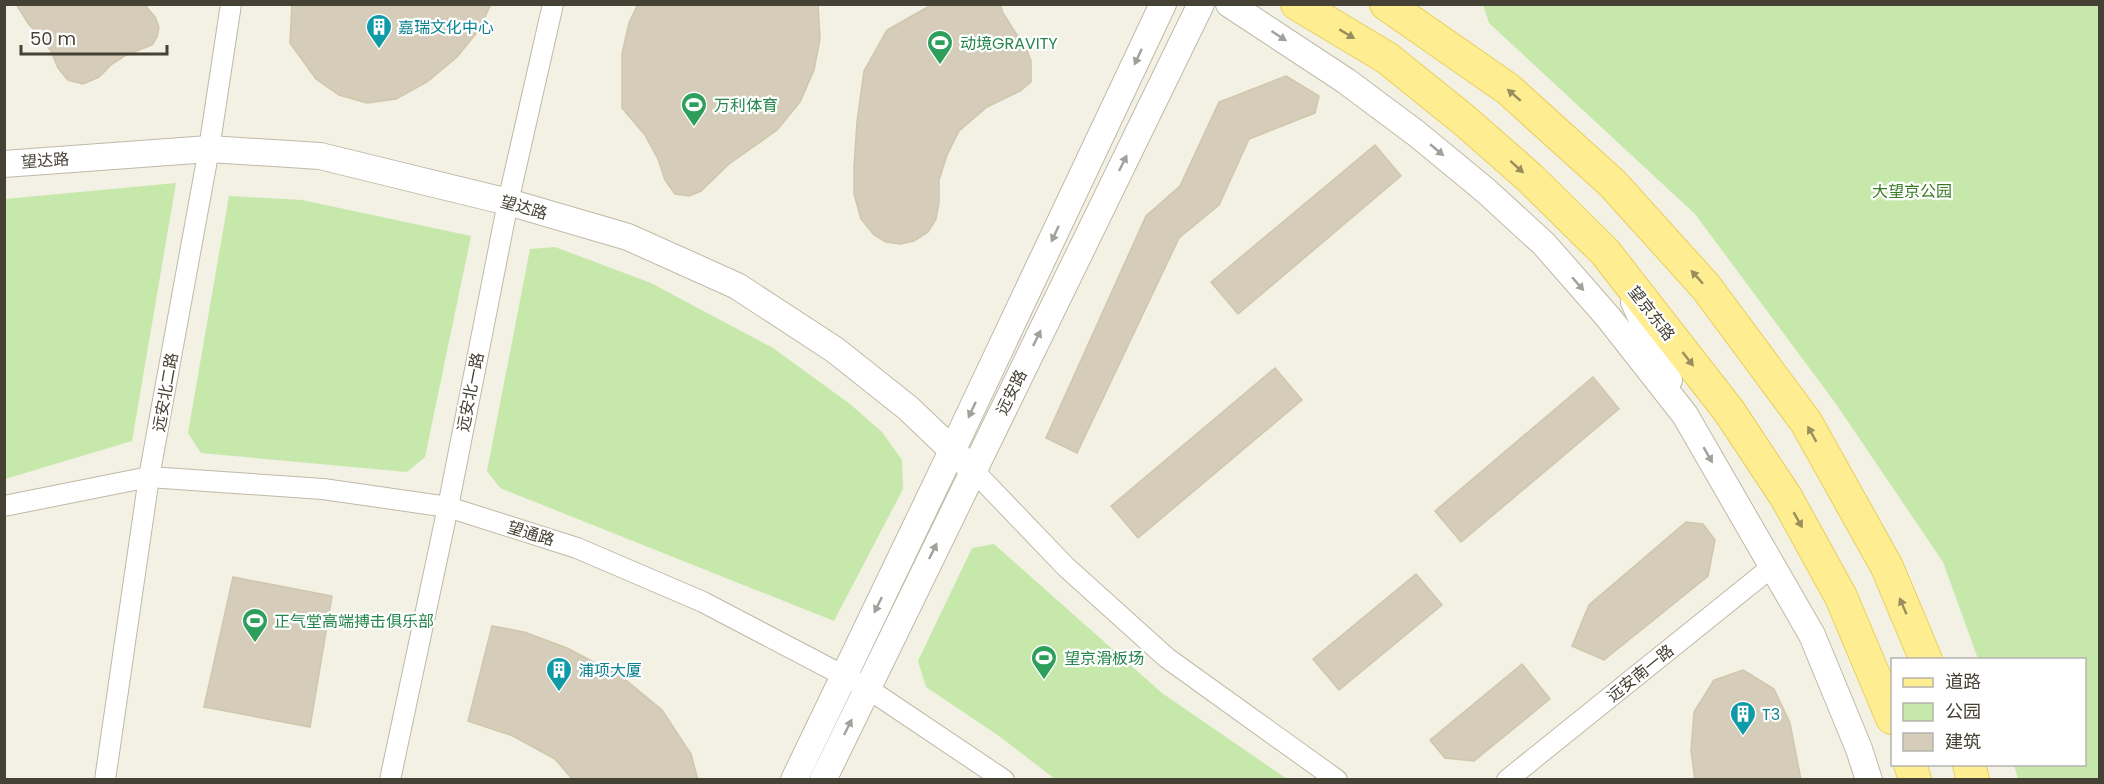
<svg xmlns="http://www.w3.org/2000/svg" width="2104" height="784" viewBox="0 0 2104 784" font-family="Poppins,'Noto Sans SC',sans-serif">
  <rect width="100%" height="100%" fill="#f3f0e4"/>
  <g fill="#c6e9ab">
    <polygon points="1483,5 2099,5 2099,779 2018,779 2014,765 2084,764 2084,660 1978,659 1943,562 1836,404 1695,214 1489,23"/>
    <polygon points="176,183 132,441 5,479 5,199"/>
    <polygon points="229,196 302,200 471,236 425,457 407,472 201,453 188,433"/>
    <polygon points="555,247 651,283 773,348 850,404 882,432 902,460 903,489 834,621 500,488 487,471 530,249"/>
    <polygon points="994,544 1162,693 1287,779 1055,779 999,736 926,687 918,661 972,548"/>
  </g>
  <g fill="#d5cdb9" stroke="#d0c6ac" stroke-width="1.5">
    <polygon points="16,4 144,4 155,17 159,27 157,37 152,45 126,55 112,64 99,77 83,84 68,80 58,68 51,51 28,23"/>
    <polygon points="292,4 491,4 478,31 457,57 427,82 396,99 367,103 339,95 316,79 290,43"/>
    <polygon points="638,4 818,4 820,39 814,70 800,102 777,130 729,164 701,191 689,196 675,194 665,180 658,159 645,135 622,108 622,54 629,23"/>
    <polygon points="933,4 1000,4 1003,13 1015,32 1025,45 1031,61 1031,82 1020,91 987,107 959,131 947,155 939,180 939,203 936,219 928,232 914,241 900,244 886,242 874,235 861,219 854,194 854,167 857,122 864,71 887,30"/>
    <polygon points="1286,76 1319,96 1315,113 1249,139 1219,205 1179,238 1077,453 1046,438 1146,216 1180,186 1219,102"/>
    <polygon points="1375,145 1401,176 1238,314 1211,282"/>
    <polygon points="1275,368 1302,400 1138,538 1111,506"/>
    <polygon points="1593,377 1619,409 1461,542 1435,511"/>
    <polygon points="1686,522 1703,524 1715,540 1708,576 1604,660 1572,646 1589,605"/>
    <polygon points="1416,574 1442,605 1339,690 1313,659"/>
    <polygon points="233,577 332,596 310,727 204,707"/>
    <polygon points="492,626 524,632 567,648 622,677 662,710 691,754 698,780 573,780 555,759 513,736 468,721"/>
    <polygon points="1522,664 1550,699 1474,761 1445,758 1430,740"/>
    <polygon points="1743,670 1774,689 1790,723 1801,780 1695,780 1691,751 1694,712 1714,680"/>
  </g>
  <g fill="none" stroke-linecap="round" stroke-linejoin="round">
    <defs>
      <g id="minor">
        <polyline points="973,470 1066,567 1167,658 1337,780"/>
        <polyline points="4,506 149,477 323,489 448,507 577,548 703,602 867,688 1004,780"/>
        <polyline points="105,780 149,477 209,149 231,4"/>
        <polyline points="390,780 448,507 508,202 553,4"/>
        <polyline points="1507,780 1773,566"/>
      </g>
      <g id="tertiary">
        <polyline points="1229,4 1346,81 1417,134 1485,190 1544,244 1608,317 1685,415 1812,635 1859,749 1869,780"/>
        <polyline points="4,164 209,149 320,156 508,202 628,237 737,286 835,350 908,408 973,470"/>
        <polyline points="1634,302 1669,380"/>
        <polyline points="794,780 952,451 1163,4"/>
        <polyline points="823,780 1201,4"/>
      </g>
      <g id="primary">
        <polyline points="1297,4 1387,58 1464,120 1530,178 1605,252 1729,411 1786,497 1841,597 1892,718"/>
        <polyline points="1386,4 1508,89 1612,183 1706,287 1806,422 1887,567 1926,660"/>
        <polyline points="1910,764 1915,780"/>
        <polyline points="1969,764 1973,780"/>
      </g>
    </defs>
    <use href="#minor" stroke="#bfb9a7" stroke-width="22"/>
    <use href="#tertiary" stroke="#bfb9a7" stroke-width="28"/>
    <use href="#primary" stroke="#e8cf5d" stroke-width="34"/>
    <use href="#minor" stroke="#fff" stroke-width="20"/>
    <use href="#tertiary" stroke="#fff" stroke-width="26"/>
    <use href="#primary" stroke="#ffed91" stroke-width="32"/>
  </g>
  <defs><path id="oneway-solid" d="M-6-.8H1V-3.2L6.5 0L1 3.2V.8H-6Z" transform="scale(1.5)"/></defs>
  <g fill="#998e5e">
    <use href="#oneway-solid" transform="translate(1347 34) rotate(31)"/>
    <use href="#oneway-solid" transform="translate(1514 95) rotate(-139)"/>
    <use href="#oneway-solid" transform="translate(1517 167) rotate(42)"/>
    <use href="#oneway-solid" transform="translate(1697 277) rotate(-132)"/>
    <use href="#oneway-solid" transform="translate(1688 359) rotate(52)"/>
    <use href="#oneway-solid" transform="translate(1812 434) rotate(-119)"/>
    <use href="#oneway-solid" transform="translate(1798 520) rotate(61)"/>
    <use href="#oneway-solid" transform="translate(1903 606) rotate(-113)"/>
  </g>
  <g fill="#a2a09a">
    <use href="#oneway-solid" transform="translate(1279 36) rotate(33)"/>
    <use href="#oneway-solid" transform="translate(1138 57) rotate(115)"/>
    <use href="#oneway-solid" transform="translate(1437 150) rotate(40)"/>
    <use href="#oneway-solid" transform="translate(1123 163) rotate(-64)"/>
    <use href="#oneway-solid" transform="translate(1055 234) rotate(115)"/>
    <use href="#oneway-solid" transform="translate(1578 284) rotate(49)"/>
    <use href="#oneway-solid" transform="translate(1037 338) rotate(-64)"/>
    <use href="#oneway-solid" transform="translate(972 410) rotate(115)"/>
    <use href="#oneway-solid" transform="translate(1708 455) rotate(60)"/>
    <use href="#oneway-solid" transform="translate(933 551) rotate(-64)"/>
    <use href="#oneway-solid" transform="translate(878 605) rotate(116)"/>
    <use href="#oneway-solid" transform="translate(848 727) rotate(-64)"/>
  </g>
  <defs>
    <symbol id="building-pin" viewBox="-11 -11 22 30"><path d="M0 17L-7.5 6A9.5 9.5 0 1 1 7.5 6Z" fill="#0f9aa8" stroke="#fff"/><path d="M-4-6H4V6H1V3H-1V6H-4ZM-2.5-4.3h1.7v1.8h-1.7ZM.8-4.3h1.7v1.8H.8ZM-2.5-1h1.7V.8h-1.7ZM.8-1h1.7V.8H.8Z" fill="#fff"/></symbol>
    <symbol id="stadium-pin" viewBox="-11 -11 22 30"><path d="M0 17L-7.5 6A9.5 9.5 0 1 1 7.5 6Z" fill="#2e9e5b" stroke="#fff"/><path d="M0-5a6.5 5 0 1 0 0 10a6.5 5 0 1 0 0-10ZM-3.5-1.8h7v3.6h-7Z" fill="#fff"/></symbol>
  </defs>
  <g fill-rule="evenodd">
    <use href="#building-pin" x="364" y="12" width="30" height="40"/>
    <use href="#stadium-pin" x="925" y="28" width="30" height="40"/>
    <use href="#stadium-pin" x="679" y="90" width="30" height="40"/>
    <use href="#stadium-pin" x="240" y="606" width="30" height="40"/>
    <use href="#stadium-pin" x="1029" y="643" width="30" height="40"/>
    <use href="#building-pin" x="544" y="655" width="30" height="40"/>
    <use href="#building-pin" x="1728" y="699" width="30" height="40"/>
  </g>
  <g text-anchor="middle" stroke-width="4.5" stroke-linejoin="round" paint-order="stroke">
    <g font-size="16" fill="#0d838f" stroke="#fff" text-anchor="start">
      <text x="398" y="33">嘉瑞文化中心</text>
      <text x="578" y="676">浦项大厦</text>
      <text x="1762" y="720">T3</text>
    </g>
    <g font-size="16" fill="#27864d" stroke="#fff" text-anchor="start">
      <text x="960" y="49">动境GRAVITY</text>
      <text x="714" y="111">万利体育</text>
      <text x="274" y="627">正气堂高端搏击俱乐部</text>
      <text x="1064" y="664">望京滑板场</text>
    </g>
    <g font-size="16" fill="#454134" stroke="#fff">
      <text transform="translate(45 160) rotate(-4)" y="6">望达路</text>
      <text transform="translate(524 207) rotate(16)" y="6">望达路</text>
      <text transform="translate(1652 313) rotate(52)" y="6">望京东路</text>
      <text transform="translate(165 392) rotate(-80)" y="6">远安北二路</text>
      <text transform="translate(470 392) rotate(-79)" y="6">远安北一路</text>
      <text transform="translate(1011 392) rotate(-64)" y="6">远安路</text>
      <text transform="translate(531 533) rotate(17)" y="6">望通路</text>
      <text transform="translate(1640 673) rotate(-39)" y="6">远安南一路</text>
    </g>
    <g font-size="16" fill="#3b7925" stroke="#fff">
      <text x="1912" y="197">大望京公园</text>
    </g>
  </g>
  <rect width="2104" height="784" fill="none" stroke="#454134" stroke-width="12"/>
  <rect x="1891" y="658" width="195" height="108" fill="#ffffff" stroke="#b5b3ae" stroke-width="1.5"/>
  <rect x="1903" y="678" width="30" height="9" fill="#ffed91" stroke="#b5b3ae" stroke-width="1.5"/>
  <text x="1945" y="688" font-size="18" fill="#454134">道路</text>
  <rect x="1903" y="703" width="30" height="18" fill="#c6e9ab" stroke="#b5b3ae" stroke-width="1.5"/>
  <text x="1945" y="718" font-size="18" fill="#454134">公园</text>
  <rect x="1903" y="733" width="30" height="18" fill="#d5cdb9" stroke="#b5b3ae" stroke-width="1.5"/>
  <text x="1945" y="748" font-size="18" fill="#454134">建筑</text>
  <path d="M21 45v9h146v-9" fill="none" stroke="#454134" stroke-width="3"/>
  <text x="30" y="45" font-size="18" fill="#454134" stroke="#ffffff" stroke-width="4.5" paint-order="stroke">50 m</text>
</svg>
